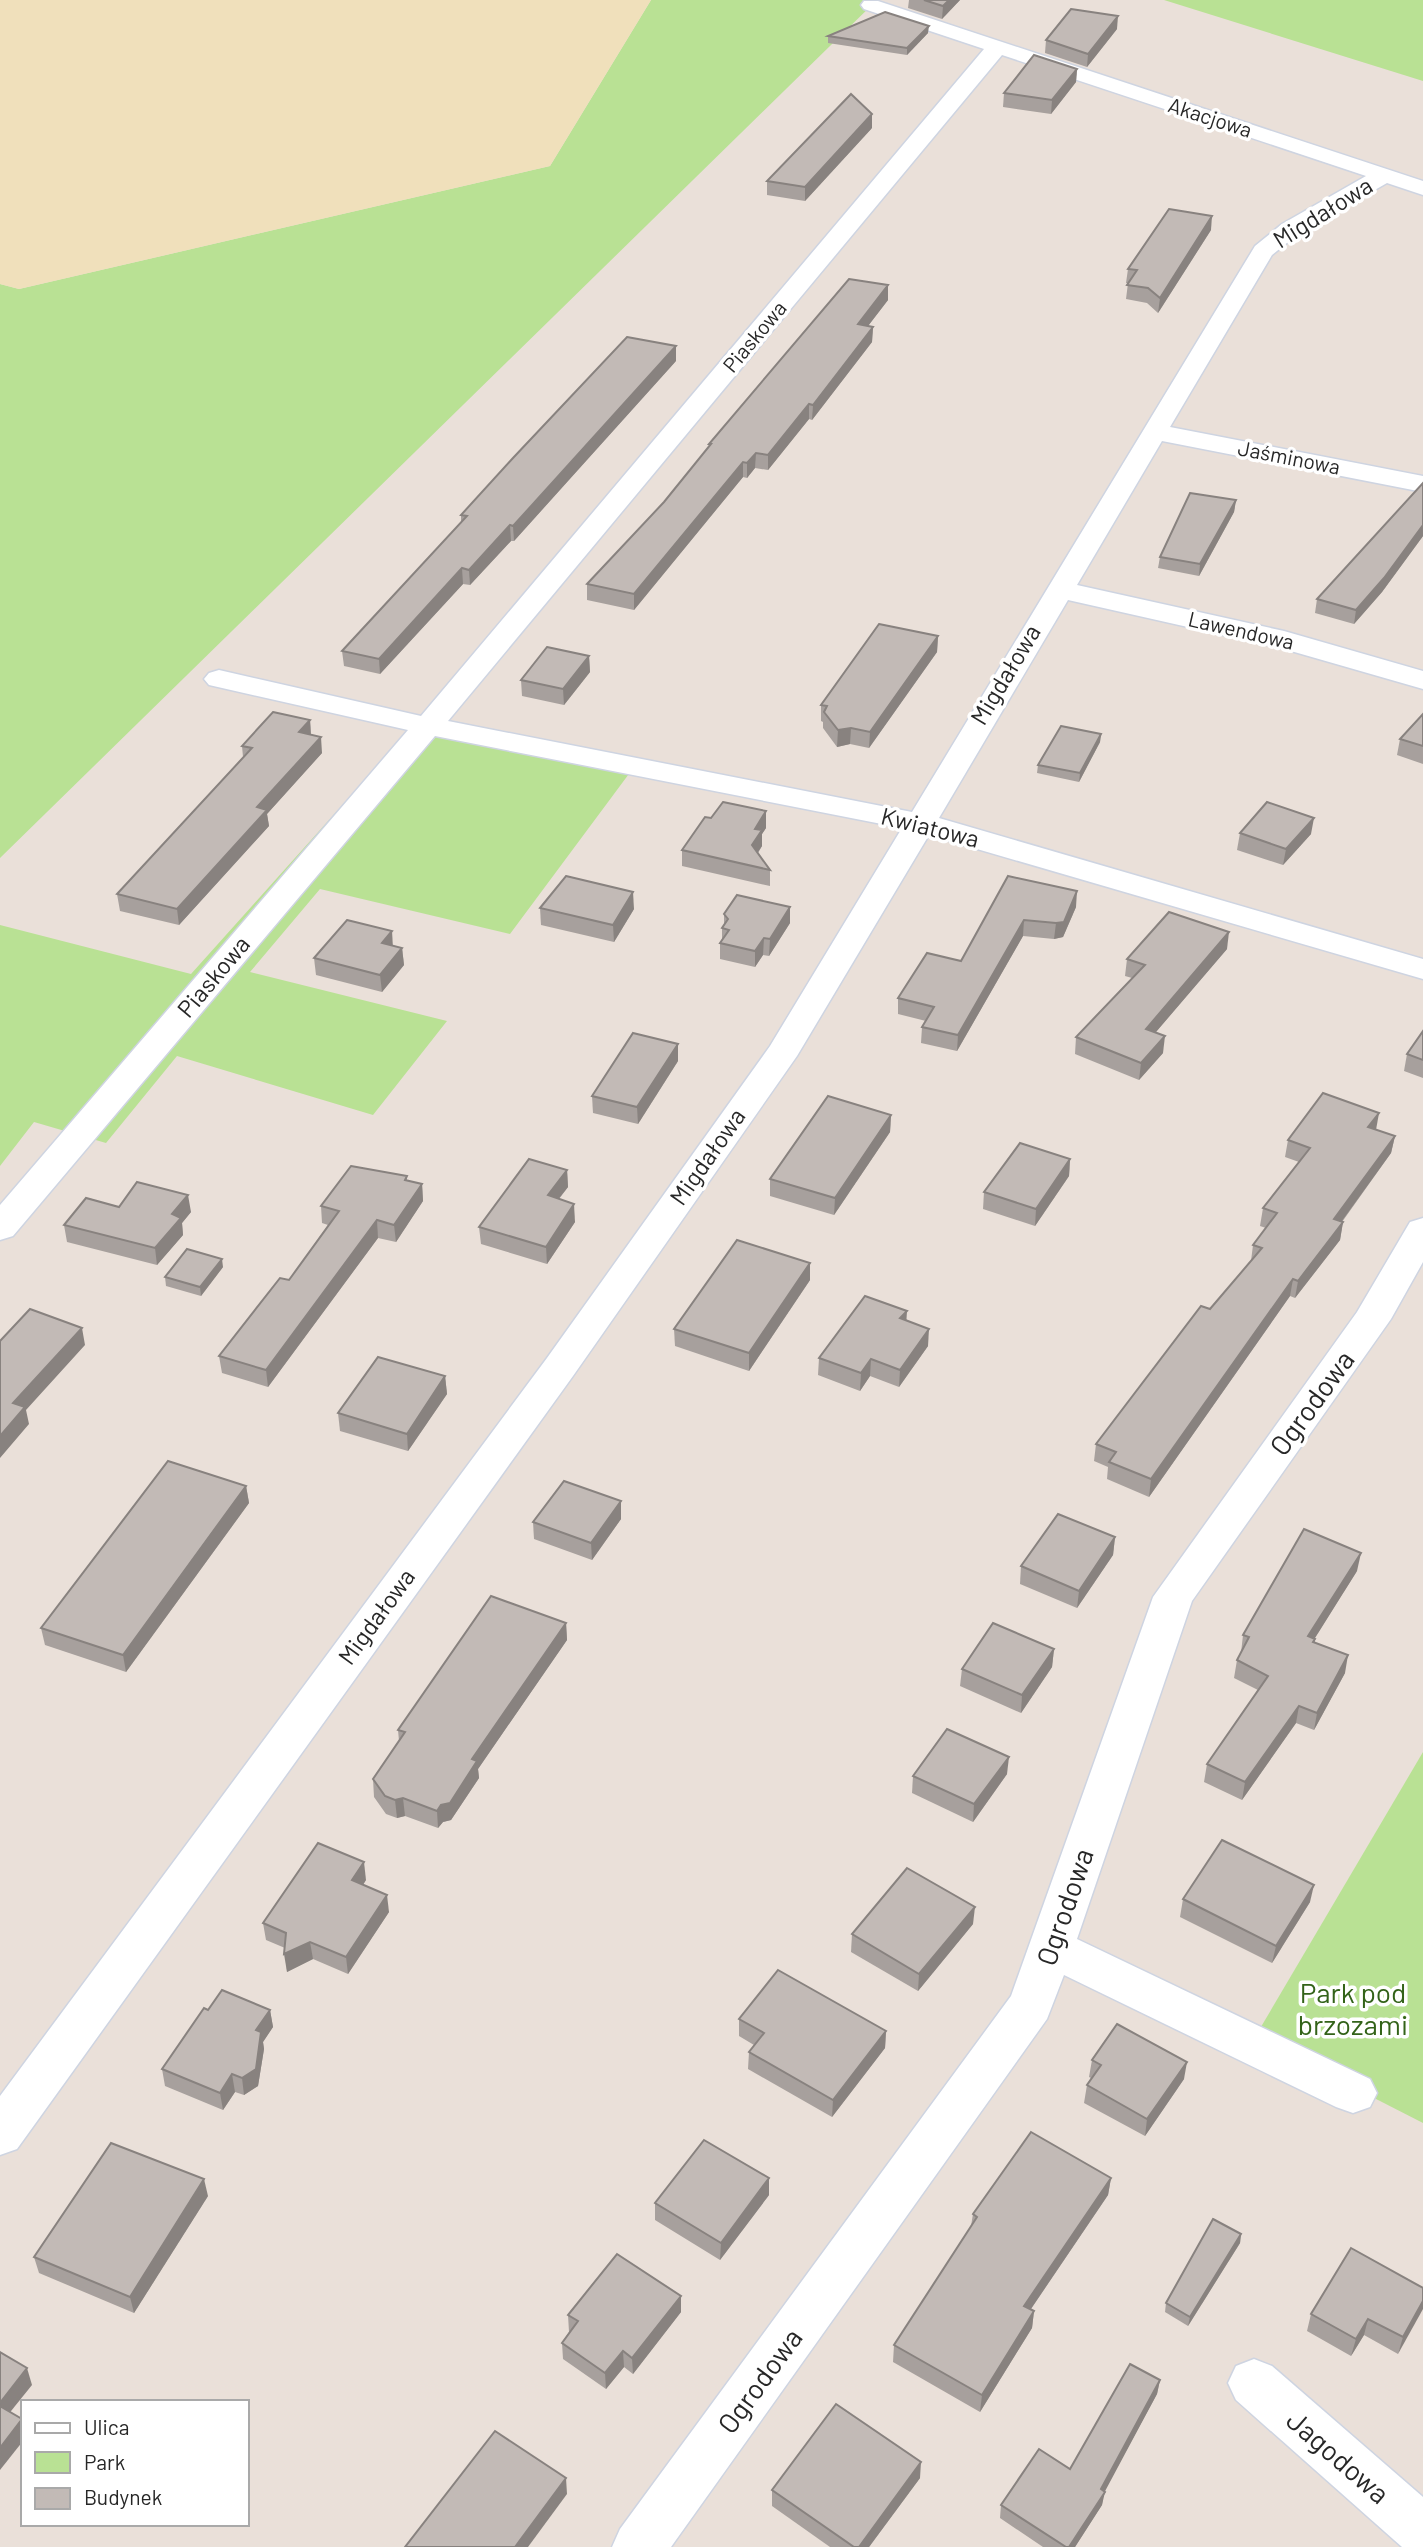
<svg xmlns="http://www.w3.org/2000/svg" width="1423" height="2547" viewBox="0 0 1423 2547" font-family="Barlow,sans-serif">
  <rect width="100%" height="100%" fill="#eae0d9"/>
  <g fill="#b9e194">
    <polygon points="651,0 877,0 0,858 0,284 19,289 550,166"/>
    <polygon points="1164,0 1423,0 1423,81"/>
    <polygon points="423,715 640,759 510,934 320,889 250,972 447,1021 373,1115 177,1056 106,1143 34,1122 0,1166 0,925 191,974"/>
    <polygon points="1423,1752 1423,2123 1255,2037"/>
  </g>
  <polygon fill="#f0e0bb" points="0,0 651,0 550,166 19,289 0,284"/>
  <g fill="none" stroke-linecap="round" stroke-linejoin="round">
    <defs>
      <g id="minor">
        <path d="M864,1H878L1423,181V195L1387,183L1298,234L1272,255L1170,427L1423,476V492L1162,441L1077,585L1284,631L1423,671V689L1277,647L1068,600L939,818L1423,959V979L929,835L797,1056L573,1376L17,2149L0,2155V2096L547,1358L770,1046L902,828L435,736L13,1236L0,1240V1205L408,730L209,685L204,679L209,673L219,670L421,716L984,49L864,9L861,5ZM1002,55L1366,176L1282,224L1255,246L912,812L448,721Z"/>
        <polygon points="1423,1218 1423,1262 1391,1319 1192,1601 1077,1939 1370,2079 1377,2093 1370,2107 1353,2113 1336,2107 1064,1975 1047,2019 671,2547 612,2547 620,2529 1011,1996 1153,1597 1357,1312 1410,1222"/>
        <polygon points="1254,2359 1272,2366 1423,2497 1423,2547 1402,2547 1236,2400 1228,2383 1236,2366"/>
      </g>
    </defs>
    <use href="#minor" stroke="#ced4e1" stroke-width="3"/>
    <use href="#minor" fill="#fff" fill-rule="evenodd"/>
  </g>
  <g fill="#a7a09d">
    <polygon points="909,0 960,0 942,19 908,8"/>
    <polygon points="1117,29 1087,67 1045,53 1046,40"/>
    <polygon points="928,33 907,55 828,43 828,36"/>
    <polygon points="1077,69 1076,82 1051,114 1003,107 1004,93"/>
    <polygon points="872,128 805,201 767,195 767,181"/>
    <polygon points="1211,230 1158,313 1147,303 1126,299 1128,283 1126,283 1128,269"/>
    <polygon points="888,285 888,300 868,326 873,327 872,342 812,420 809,419 768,470 755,468 747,478 743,477 634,610 587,600 587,584 664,502 709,448 709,444"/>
    <polygon points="676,361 514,541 511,541 470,585 463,584 380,674 344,666 342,651 461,523 461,515"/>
    <polygon points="1423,483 1423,536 1382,592 1354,624 1315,613 1317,599"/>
    <polygon points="1236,500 1234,512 1199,576 1158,568 1160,557"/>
    <polygon points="938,636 937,652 869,748 850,744 837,747 823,728 823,722 821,721 821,705"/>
    <polygon points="589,656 590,672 564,705 522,696 521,680"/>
    <polygon points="1423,714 1423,764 1397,755 1400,739"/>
    <polygon points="310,720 311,735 322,753 267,814 269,826 179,925 120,911 117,894 243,757 242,746"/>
    <polygon points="1101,734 1100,742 1079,782 1037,773 1038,765"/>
    <polygon points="766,811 766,828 762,834 762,846 758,853 770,870 770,886 682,866 682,850 711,818"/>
    <polygon points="1240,833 1311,834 1283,865 1237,850"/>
    <polygon points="1008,876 1076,907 1063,937 1054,939 1023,936 957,1051 921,1043 922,1027 926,1021 898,1014 898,998 961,961"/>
    <polygon points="540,908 634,909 614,942 541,925"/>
    <polygon points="724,914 790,923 769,956 763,955 755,967 720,959 720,943 722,939 722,928 724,925"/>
    <polygon points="393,946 402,948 404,965 382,992 316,975 314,958"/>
    <polygon points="1227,949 1155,1033 1163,1053 1139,1080 1075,1054 1076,1037 1132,978 1125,976 1127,959"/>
    <polygon points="1423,1031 1423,1078 1404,1071 1407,1054"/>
    <polygon points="678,1061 638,1124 593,1113 592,1096"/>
    <polygon points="891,1115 890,1132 834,1215 770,1196 770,1179"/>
    <polygon points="1376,1130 1395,1136 1391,1153 1342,1222 1343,1222 1340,1240 1295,1298 1290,1296 1149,1497 1107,1479 1108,1467 1094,1461 1096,1444 1251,1261 1253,1245 1266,1228 1260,1226 1263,1208 1299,1162 1285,1157 1288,1140"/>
    <polygon points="1070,1159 1069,1176 1035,1226 983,1209 984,1192"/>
    <polygon points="567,1170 568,1187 559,1199 575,1222 547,1264 481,1244 479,1227"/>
    <polygon points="407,1176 407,1180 422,1184 423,1201 396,1242 378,1238 268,1387 222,1373 219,1356 289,1280 328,1225 322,1223 321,1206"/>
    <polygon points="119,1207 191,1212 182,1223 183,1235 157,1265 67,1242 64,1225"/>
    <polygon points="810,1263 810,1280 749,1371 675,1346 674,1329"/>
    <polygon points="223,1267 201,1296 166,1286 165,1277"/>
    <polygon points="906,1320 928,1346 899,1387 870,1376 860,1391 818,1375 819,1358"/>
    <polygon points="445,1376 447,1394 408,1451 340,1431 338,1413"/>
    <polygon points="246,1486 249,1503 126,1672 45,1645 41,1628"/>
    <polygon points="621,1519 592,1560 534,1539 533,1522"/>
    <polygon points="1115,1537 1113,1555 1077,1608 1020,1584 1021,1566"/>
    <polygon points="1357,1571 1314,1639 1315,1639 1315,1642 1345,1673 1314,1730 1296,1723 1242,1800 1204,1782 1207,1764 1258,1690 1234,1678 1237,1660 1241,1653 1243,1635"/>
    <polygon points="566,1623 567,1640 478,1769 479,1778 451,1820 443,1822 438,1828 405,1816 397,1818 386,1814 374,1797 373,1779 399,1741 398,1730"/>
    <polygon points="1054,1649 1052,1667 1021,1713 960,1686 962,1669"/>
    <polygon points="1007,1774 973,1822 912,1793 913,1776"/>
    <polygon points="366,1880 363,1885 389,1912 348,1974 313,1959 287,1972 285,1948 266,1940 263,1923"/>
    <polygon points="1183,1899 1310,1902 1272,1963 1180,1917"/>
    <polygon points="973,1924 918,1991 851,1952 852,1934"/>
    <polygon points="208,2010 270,2010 273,2027 263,2042 264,2049 258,2086 244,2095 235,2092 223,2110 165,2086 162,2069"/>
    <polygon points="739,2019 886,2031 885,2048 832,2117 748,2069 749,2052 754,2045 739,2036"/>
    <polygon points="1092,2060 1184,2079 1145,2136 1084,2103 1087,2085 1091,2078 1089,2077"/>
    <polygon points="1111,2178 1108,2195 1031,2309 1034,2311 1032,2328 980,2412 893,2362 894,2345 971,2226 973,2214"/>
    <polygon points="769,2195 720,2260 655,2220 655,2203"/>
    <polygon points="208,2196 134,2313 39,2273 34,2257"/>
    <polygon points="1241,2234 1240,2243 1188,2326 1165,2312 1166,2303"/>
    <polygon points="1423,2288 1398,2354 1364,2335 1351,2356 1307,2331 1311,2314"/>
    <polygon points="681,2312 633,2374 624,2367 606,2389 563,2359 562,2343 569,2332 568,2315"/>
    <polygon points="1160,2380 1157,2394 1104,2491 1102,2505 1075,2547 1043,2547 1000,2518 1001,2505 1070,2469"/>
    <polygon points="920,2478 869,2547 830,2547 772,2506 772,2490"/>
  </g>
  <g fill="#88827f">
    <polygon points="949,0 960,0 942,19 943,6"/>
    <polygon points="1118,16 1117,29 1087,67 1088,54"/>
    <polygon points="929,26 928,33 907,55 907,48"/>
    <polygon points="1077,69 1076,82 1051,114 1052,100"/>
    <polygon points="872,114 872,128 805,201 805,187"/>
    <polygon points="1212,216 1211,230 1158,313 1160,298"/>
    <polygon points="888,285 888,300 858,339 858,324"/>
    <polygon points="873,327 872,342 812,420 813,405"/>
    <polygon points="676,346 676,361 514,541 513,526"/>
    <polygon points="809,404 809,419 768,470 768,455"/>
    <polygon points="756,453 755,468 747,478 747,463"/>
    <polygon points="743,462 743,477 634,610 634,594"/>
    <polygon points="1236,500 1234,512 1199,576 1200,564"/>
    <polygon points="510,525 511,541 470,585 469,570"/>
    <polygon points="1423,525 1423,536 1382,592 1354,624 1356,610"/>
    <polygon points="462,568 463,584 380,674 379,659"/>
    <polygon points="938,636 937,652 869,748 870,732"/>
    <polygon points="589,656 590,672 564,705 563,689"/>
    <polygon points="310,720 311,737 299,732"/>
    <polygon points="851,728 850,744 837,747 838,730"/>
    <polygon points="1101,734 1100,742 1079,782 1080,773"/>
    <polygon points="321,737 322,753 267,814 269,826 179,925 177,909 257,807"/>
    <polygon points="766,811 766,828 762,834 762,846 752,861 752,845 755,829"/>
    <polygon points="1314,818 1311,834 1283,865 1286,849"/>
    <polygon points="1077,891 1076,907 1063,937 1054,939 1056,923"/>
    <polygon points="633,892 634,909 614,942 613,925"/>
    <polygon points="790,907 790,923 769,956 770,939"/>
    <polygon points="1024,920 1023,936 957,1051 958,1035"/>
    <polygon points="392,931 393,948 382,943"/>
    <polygon points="1229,932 1227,949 1144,1046 1146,1029"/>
    <polygon points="764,938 763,955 755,967 755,951"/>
    <polygon points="402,948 404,965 382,992 380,975"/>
    <polygon points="1165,1036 1163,1053 1139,1080 1141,1063"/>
    <polygon points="678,1044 678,1061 638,1124 637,1107"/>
    <polygon points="1379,1113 1376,1130 1368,1127"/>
    <polygon points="891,1115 890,1132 834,1215 835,1198"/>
    <polygon points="1395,1136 1391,1153 1331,1236 1334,1219"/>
    <polygon points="1070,1159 1069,1176 1035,1226 1036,1209"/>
    <polygon points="567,1170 568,1187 548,1212 548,1195"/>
    <polygon points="422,1184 423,1201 396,1242 394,1225"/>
    <polygon points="188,1195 191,1212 182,1223 183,1235 157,1265 155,1248 172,1214"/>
    <polygon points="574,1204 575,1222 547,1264 546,1247"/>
    <polygon points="377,1220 378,1238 268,1387 266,1370"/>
    <polygon points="1343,1222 1340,1240 1295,1298 1298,1281"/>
    <polygon points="222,1259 223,1267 201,1296 200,1287"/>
    <polygon points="810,1263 810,1280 749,1371 749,1353"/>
    <polygon points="1293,1279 1290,1296 1149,1497 1151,1479"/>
    <polygon points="907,1311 906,1328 900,1318"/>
    <polygon points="82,1328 85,1345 26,1410 29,1424 0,1458 0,1436 13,1403"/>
    <polygon points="929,1329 928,1346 899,1387 900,1370"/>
    <polygon points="871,1359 870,1376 860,1391 861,1373"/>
    <polygon points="445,1376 447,1394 408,1451 407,1434"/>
    <polygon points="246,1486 249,1503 126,1672 123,1655"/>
    <polygon points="621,1501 621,1519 592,1560 591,1543"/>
    <polygon points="1115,1537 1113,1555 1077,1608 1079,1591"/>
    <polygon points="1361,1553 1357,1571 1305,1654 1308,1636"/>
    <polygon points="566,1623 567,1640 478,1769 479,1778 451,1820 443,1822 438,1828 437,1811"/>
    <polygon points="1054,1649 1052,1667 1021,1713 1022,1695"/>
    <polygon points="1348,1655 1345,1673 1314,1730 1317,1713"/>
    <polygon points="1299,1706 1296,1723 1242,1800 1245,1782"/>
    <polygon points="1009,1757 1007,1774 973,1822 974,1804"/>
    <polygon points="403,1798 405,1816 397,1818 395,1800"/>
    <polygon points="364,1862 366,1880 354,1898 352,1880"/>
    <polygon points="1314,1885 1310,1902 1272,1963 1276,1946"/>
    <polygon points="387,1895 389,1912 348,1974 346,1957"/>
    <polygon points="975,1907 973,1924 918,1991 919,1974"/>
    <polygon points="310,1942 313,1959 287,1972 284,1954"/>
    <polygon points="270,2010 273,2027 263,2042 264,2049 258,2086 244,2095 242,2078 256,2030"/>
    <polygon points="886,2031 885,2048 832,2117 833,2100"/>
    <polygon points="1187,2062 1184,2079 1145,2136 1147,2119"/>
    <polygon points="232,2074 235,2092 223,2110 220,2093"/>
    <polygon points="769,2178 769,2195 720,2260 721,2243"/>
    <polygon points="1111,2178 1108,2195 1022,2322 1024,2306"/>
    <polygon points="204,2179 208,2196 134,2313 130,2297"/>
    <polygon points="1241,2234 1240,2243 1188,2326 1190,2317"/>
    <polygon points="681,2296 681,2312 633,2374 632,2358"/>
    <polygon points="1423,2301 1423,2309 1398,2354 1403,2337"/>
    <polygon points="1034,2311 1032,2328 980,2412 982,2395"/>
    <polygon points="1368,2319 1364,2335 1351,2356 1356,2339"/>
    <polygon points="623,2351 624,2367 606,2389 605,2373"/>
    <polygon points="27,2368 32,2385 3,2421 0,2411 0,2403"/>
    <polygon points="1160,2380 1157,2394 1103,2495 1105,2492 1102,2505 1075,2547 1069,2547"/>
    <polygon points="22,2419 23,2441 0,2470 0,2448"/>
    <polygon points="921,2462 920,2478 869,2547 859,2547"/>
    <polygon points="566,2478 567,2494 528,2547 515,2547"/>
  </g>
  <g fill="#c2bab6" stroke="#88827f" stroke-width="2">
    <polygon points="924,0 949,0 943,6"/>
    <polygon points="1071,9 1118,16 1088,54 1046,40"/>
    <polygon points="885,12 929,26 907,48 828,36"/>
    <polygon points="1034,55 1077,69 1052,100 1004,93"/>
    <polygon points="851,94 872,114 805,187 767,181"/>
    <polygon points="1169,209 1212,216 1160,298 1148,288 1127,285 1137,270 1128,269"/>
    <polygon points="849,279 888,285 858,324 873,327 813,405 809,404 768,455 756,453 747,463 743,462 634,594 587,584 664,502 711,444 709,444"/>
    <polygon points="627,337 676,346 513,526 510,525 469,570 462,568 379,659 342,651 467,516 461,515 513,458"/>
    <polygon points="1423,483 1423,525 1384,578 1356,610 1317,599"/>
    <polygon points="1190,493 1236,500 1200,564 1160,557"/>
    <polygon points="879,624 938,636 870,732 851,728 838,730 824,712 827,706 821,705"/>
    <polygon points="547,647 589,656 563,689 521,680"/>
    <polygon points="273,712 310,720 299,732 321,737 257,807 267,810 177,909 117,894 252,748 242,746"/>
    <polygon points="1423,714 1423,746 1400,739"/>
    <polygon points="1061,726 1101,734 1080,773 1038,765"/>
    <polygon points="723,802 766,811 755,829 762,830 752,845 770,870 682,850 705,817 711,818"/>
    <polygon points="1267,802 1314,818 1286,849 1240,833"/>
    <polygon points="566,876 633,892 613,925 540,908"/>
    <polygon points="1008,876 1077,891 1064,922 1056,923 1024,920 958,1035 922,1027 934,1007 898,998 927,953 961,961"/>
    <polygon points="737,895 790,907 770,939 764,938 755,951 720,943 729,930 722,928 728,919 724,914"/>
    <polygon points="1169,912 1229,932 1146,1029 1165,1036 1141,1063 1076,1037 1145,965 1127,959"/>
    <polygon points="347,920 392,931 382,943 402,948 380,975 314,958"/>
    <polygon points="1423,1031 1423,1060 1407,1054"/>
    <polygon points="633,1033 678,1044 637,1107 592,1096"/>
    <polygon points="1323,1093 1379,1113 1368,1127 1395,1136 1334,1219 1343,1222 1298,1281 1293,1279 1151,1479 1109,1462 1116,1452 1096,1444 1201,1306 1210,1309 1262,1248 1253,1245 1277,1213 1263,1208 1310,1148 1288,1140"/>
    <polygon points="828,1096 891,1115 835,1198 770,1179"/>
    <polygon points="1020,1143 1070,1159 1036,1209 984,1192"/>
    <polygon points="529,1159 567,1170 548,1195 574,1204 546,1247 479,1227"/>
    <polygon points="351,1166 407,1176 405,1180 422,1184 394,1225 377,1220 266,1370 219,1356 280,1278 289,1280 339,1211 321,1206"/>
    <polygon points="137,1182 188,1195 172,1214 181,1218 155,1248 64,1225 86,1198 119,1207"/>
    <polygon points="737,1240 810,1263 749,1353 674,1329"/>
    <polygon points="187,1249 222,1259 200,1287 165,1277"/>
    <polygon points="865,1296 907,1311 900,1318 929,1329 900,1370 871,1359 861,1373 819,1358"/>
    <polygon points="30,1309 82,1328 13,1403 25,1407 0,1436 0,1341"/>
    <polygon points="378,1357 445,1376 407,1434 338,1413"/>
    <polygon points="168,1461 246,1486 123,1655 41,1628"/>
    <polygon points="564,1481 621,1501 591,1543 533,1522"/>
    <polygon points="1058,1514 1115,1537 1079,1591 1021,1566"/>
    <polygon points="1304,1529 1361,1553 1308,1636 1315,1639 1313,1642 1348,1655 1317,1713 1299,1706 1245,1782 1207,1764 1268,1676 1237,1660 1249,1637 1243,1635"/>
    <polygon points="491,1596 566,1623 472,1759 477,1761 450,1803 441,1805 437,1811 403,1798 395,1800 385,1796 373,1779 405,1732 398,1730"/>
    <polygon points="993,1623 1054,1649 1022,1695 962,1669"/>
    <polygon points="947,1729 1009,1757 974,1804 913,1776"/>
    <polygon points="1222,1840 1314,1885 1276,1946 1183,1899"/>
    <polygon points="318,1843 364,1862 352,1880 387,1895 346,1957 310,1942 284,1954 286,1933 263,1923"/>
    <polygon points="907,1868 975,1907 919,1974 852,1934"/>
    <polygon points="778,1970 886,2031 833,2100 749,2052 764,2033 739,2019"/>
    <polygon points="222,1990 270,2010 256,2030 261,2032 256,2069 242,2078 232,2074 220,2093 162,2069 204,2008 208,2010"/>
    <polygon points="1117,2024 1187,2062 1147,2119 1087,2085 1101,2065 1092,2060"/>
    <polygon points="1031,2132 1111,2178 1024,2306 1034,2311 982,2395 894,2345 977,2217 973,2214"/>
    <polygon points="704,2140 769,2178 721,2243 655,2203"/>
    <polygon points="111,2143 204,2179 130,2297 34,2257"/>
    <polygon points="1213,2219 1241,2234 1190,2317 1166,2303"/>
    <polygon points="1351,2248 1423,2288 1423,2301 1403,2337 1368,2319 1356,2339 1311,2314"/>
    <polygon points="617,2254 681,2296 632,2358 623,2351 605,2373 562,2343 578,2321 568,2315"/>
    <polygon points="0,2352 27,2368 0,2403"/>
    <polygon points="1130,2364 1160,2380 1101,2489 1105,2492 1069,2547 1066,2547 1001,2505 1039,2449 1070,2469"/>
    <polygon points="836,2404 921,2462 859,2547 854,2547 772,2490"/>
    <polygon points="0,2406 22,2419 0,2448"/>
    <polygon points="495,2431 566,2478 515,2547 405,2547"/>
  </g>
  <g text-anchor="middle" stroke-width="7" stroke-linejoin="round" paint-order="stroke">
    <g font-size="21" fill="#272727" stroke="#fff">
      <text transform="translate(1210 118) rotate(18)" y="7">Akacjowa</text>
      <text transform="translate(755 337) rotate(-50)" y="7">Piaskowa</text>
      <text transform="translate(1289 458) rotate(11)" y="7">Jaśminowa</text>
      <text transform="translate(1241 631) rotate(13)" y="7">Lawendowa</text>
    </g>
    <g font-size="24" fill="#272727" stroke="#fff">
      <text transform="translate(1323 213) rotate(-32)" y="8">Migdałowa</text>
      <text transform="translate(1006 675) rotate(-59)" y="8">Migdałowa</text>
      <text transform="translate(930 828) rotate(14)" y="8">Kwiatowa</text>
      <text transform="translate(214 977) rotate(-50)" y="8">Piaskowa</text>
      <text transform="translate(708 1157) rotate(-55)" y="8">Migdałowa</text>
      <text transform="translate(377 1617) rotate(-54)" y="8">Migdałowa</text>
    </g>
    <g font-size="28" fill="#272727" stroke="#fff">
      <text transform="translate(1312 1403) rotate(-54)" y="10">Ogrodowa</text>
      <text transform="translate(1065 1907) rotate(-71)" y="10">Ogrodowa</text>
      <text transform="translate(760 2381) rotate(-54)" y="10">Ogrodowa</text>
      <text transform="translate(1338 2457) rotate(41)" y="10">Jagodowa</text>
    </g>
    <g font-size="28" fill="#336319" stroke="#fff">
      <text x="1353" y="2003">Park pod<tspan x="1353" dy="32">brzozami</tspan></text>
    </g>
  </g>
  <rect x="21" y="2400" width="228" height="126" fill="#ffffff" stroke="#a9a9a9" stroke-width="2"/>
  <rect x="35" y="2423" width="35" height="10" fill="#ffffff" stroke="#a9a9a9" stroke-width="2"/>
  <text x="84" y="2435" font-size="21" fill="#272727">Ulica</text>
  <rect x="35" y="2452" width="35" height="21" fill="#b9e194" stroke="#a9a9a9" stroke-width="2"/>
  <text x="84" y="2470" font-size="21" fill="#272727">Park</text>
  <rect x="35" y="2488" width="35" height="21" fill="#c2bab6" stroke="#a9a9a9" stroke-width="2"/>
  <text x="84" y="2505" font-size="21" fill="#272727">Budynek</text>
</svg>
